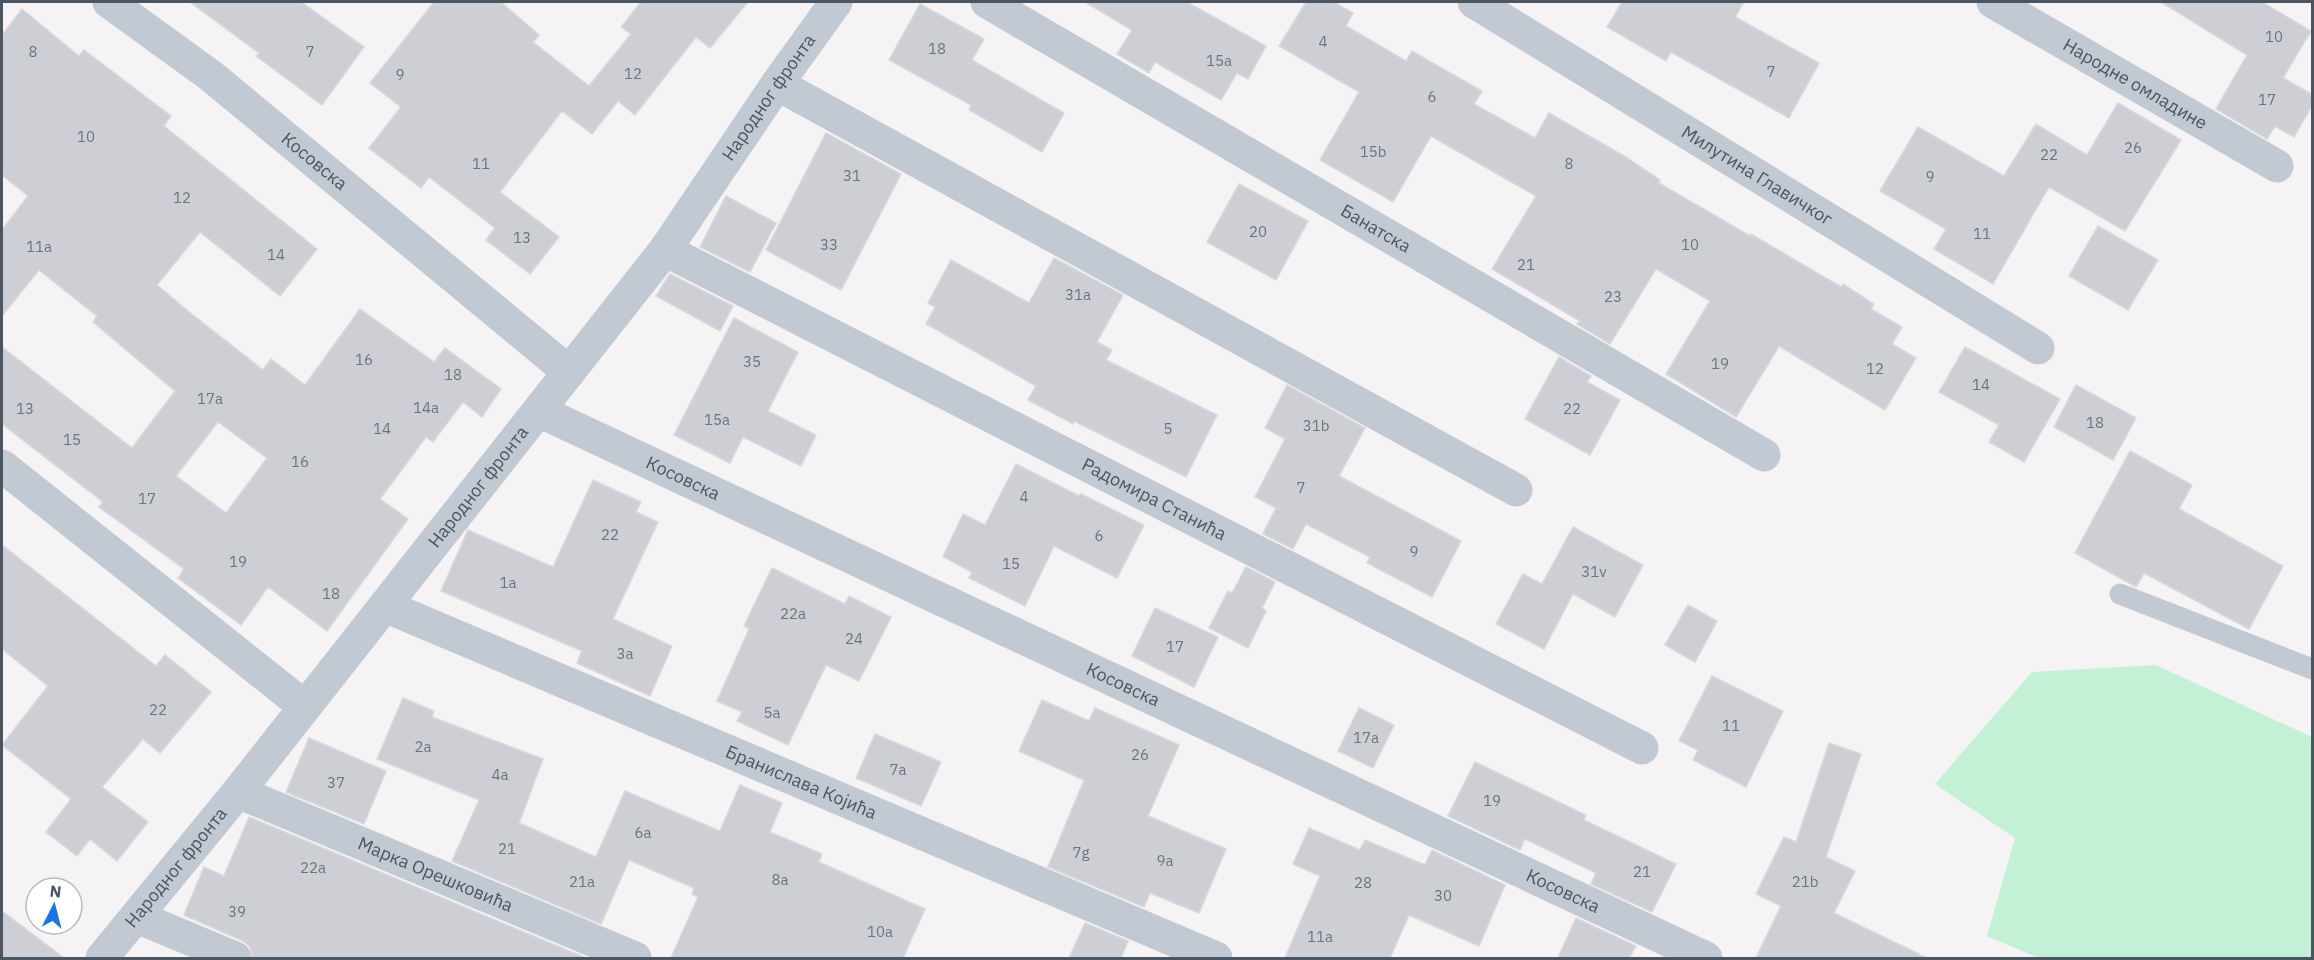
<svg xmlns="http://www.w3.org/2000/svg" width="2314" height="960" viewBox="0 0 2314 960" font-family="'IBM Plex Sans',sans-serif">
  <rect width="100%" height="100%" fill="#f5f3f3"/>
  <polygon fill="#c3f1d5" points="2156,665 2312,737 2312,958 2039,958 1987,936 2015,838 1935,784 2032,672"/>
  <g fill="#cdcfd5" stroke="#d7d9de" stroke-width="1.5" fill-rule="evenodd">
    <polygon points="190,2 301,2 364,47 322,105 256,56 259,53"/>
    <polygon points="434,2 501,2 539,35 533,42 589,86 631,34 621,27 641,2 748,2 710,48 696,37 635,115 618,101 592,134 562,111 500,192 559,237 530,274 486,240 495,228 429,177 421,188 369,148 401,107 370,83"/>
    <polygon points="1085,2 1187,2 1266,46 1248,79 1237,73 1221,100 1155,62 1149,73 1117,54 1132,30"/>
    <polygon points="1306,2 1334,2 1353,13 1346,26 1406,61 1412,51 1482,91 1474,104 1535,138 1549,113 1624,156 1660,180 1659,183 1750,236 1751,234 1841,287 1843,284 1874,304 1871,309 1902,327 1892,344 1916,358 1885,410 1779,346 1736,417 1666,374 1710,301 1656,269 1610,344 1577,324 1580,321 1492,269 1536,196 1431,136 1393,202 1320,160 1359,92 1279,46"/>
    <polygon points="1622,2 1744,2 1735,17 1819,63 1789,118 1671,52 1666,61 1607,27"/>
    <polygon points="2161,2 2262,2 2311,31 2283,78 2313,95 2313,104 2294,137 2275,126 2267,139 2216,109 2247,55"/>
    <polygon points="920,4 984,39 972,60 1064,113 1042,152 969,110 971,105 889,60"/>
    <path d="M22,9L79,56L84,50L171,116L164,126L317,249L280,296L200,232L157,285L193,315L263,370L271,359L305,385L360,309L434,362L445,348L501,389L482,417L463,402L433,442L426,437L380,499L408,519L327,631L268,587L241,625L178,578L184,569L99,507L103,502L2,424V347L132,448L175,391L93,322L97,316L39,270L2,316V230L28,196L2,175V35ZM218,422L267,458L226,513L176,476Z"/>
    <polygon points="2118,103 2181,140 2125,231 2049,187 1993,284 1934,249 1946,229 1880,191 1918,127 2004,176 2036,124 2087,155"/>
    <polygon points="826,133 901,174 841,290 766,250"/>
    <polygon points="1239,184 1308,221 1276,280 1207,242"/>
    <polygon points="726,196 776,223 750,272 700,247"/>
    <polygon points="2098,226 2158,260 2128,310 2069,276"/>
    <polygon points="1054,258 1123,295 1097,342 1112,350 1106,360 1217,415 1186,477 1074,421 1073,424 1028,400 1036,386 926,324 935,307 928,303 951,260 1029,303"/>
    <polygon points="670,274 733,306 720,331 656,296"/>
    <polygon points="734,318 798,352 768,411 816,435 801,466 743,437 730,463 674,435"/>
    <polygon points="1965,347 2060,399 2024,462 1989,442 1999,425 1939,392"/>
    <polygon points="1559,357 1591,376 1587,382 1620,400 1590,455 1525,419"/>
    <polygon points="1287,385 1365,428 1339,476 1461,541 1432,597 1367,563 1370,557 1306,524 1293,549 1263,534 1276,508 1255,497 1285,439 1265,428"/>
    <polygon points="2076,385 2136,418 2113,460 2054,427"/>
    <polygon points="2130,451 2192,485 2179,509 2283,566 2249,629 2144,573 2136,587 2075,553"/>
    <polygon points="1016,464 1079,496 1081,494 1144,525 1117,578 1054,546 1025,606 969,578 972,572 943,557 963,514 985,525"/>
    <polygon points="593,480 641,502 636,512 658,522 613,619 672,646 650,696 577,663 582,651 441,591 468,530 553,567"/>
    <polygon points="1573,527 1643,565 1615,617 1573,594 1544,649 1496,624 1523,574 1542,584"/>
    <polygon points="2,545 156,666 165,655 211,692 160,753 143,739 102,787 148,822 117,861 90,839 77,856 46,832 71,799 2,745 48,686 2,649"/>
    <polygon points="1246,567 1275,582 1262,608 1266,611 1248,648 1209,628 1228,591 1232,593"/>
    <polygon points="772,568 845,604 849,596 891,617 859,681 826,665 788,745 737,721 742,712 717,701 749,629 744,626"/>
    <polygon points="1688,605 1717,621 1695,662 1665,645"/>
    <polygon points="1155,608 1218,637 1194,687 1132,656"/>
    <polygon points="1712,676 1783,711 1746,787 1693,760 1698,750 1679,741"/>
    <polygon points="403,698 434,711 432,717 543,759 519,823 596,857 625,791 720,831 740,785 782,803 770,832 822,854 819,862 925,909 903,958 671,958 698,897 692,894 694,888 629,860 601,924 452,861 479,800 377,759"/>
    <polygon points="1042,700 1089,721 1095,708 1179,745 1148,816 1226,849 1199,913 1150,893 1144,907 1048,867 1084,780 1019,751"/>
    <polygon points="1359,708 1394,725 1373,768 1338,751"/>
    <polygon points="875,734 941,762 921,806 856,778"/>
    <polygon points="309,738 386,771 364,824 286,792"/>
    <polygon points="1829,743 1861,754 1826,857 1855,871 1834,913 1927,958 1756,958 1781,906 1756,894 1784,837 1796,842"/>
    <polygon points="1475,762 1586,815 1584,820 1676,864 1652,912 1591,884 1596,873 1525,839 1520,850 1448,816"/>
    <polygon points="249,817 586,958 253,958 250,947 243,941 184,915 204,867 224,876"/>
    <polygon points="1309,828 1360,850 1365,840 1425,865 1432,850 1505,885 1479,946 1409,915 1390,958 1285,958 1320,876 1293,864"/>
    <polygon points="2,911 64,958 2,958"/>
    <polygon points="1576,918 1636,946 1629,958 1558,958"/>
    <polygon points="1085,923 1128,941 1121,958 1069,958"/>
  </g>
  <g fill="none" stroke-linecap="round" stroke-linejoin="round">
    <polyline stroke="#c1cad2" stroke-width="21" points="2120,594 2312,669"/>
    <g stroke="#c1cad2" stroke-width="33">
      <path id="s1" d="M109,2L211,76L569,372"/>
      <path id="s2" d="M987,2L1764,455"/>
      <path id="s3" d="M1474,2L2038,348"/>
      <path id="s4" d="M1993,2L2277,166"/>
      <polyline points="777,84 1516,490"/>
      <path id="s5" d="M665,250L1642,748"/>
      <path id="s6" d="M539,411L1706,958"/>
      <polyline points="2,466 304,706"/>
      <path id="s7" d="M385,606L1216,958"/>
      <path id="s8" d="M238,792L635,958"/>
      <polyline points="137,917 235,958"/>
      <path id="s9" d="M102,958L238,792L665,250L777,84L836,2"/>
    </g>
  </g>
  <g text-anchor="middle" stroke-width="5" stroke-linejoin="round" paint-order="stroke">
    <g font-size="15" fill="#6b747e">
      <text x="2274" y="42">10</text>
      <text x="1323" y="47">4</text>
      <text x="937" y="54">18</text>
      <text x="33" y="57">8</text>
      <text x="310" y="57">7</text>
      <text x="1219" y="66">15a</text>
      <text x="1771" y="77">7</text>
      <text x="633" y="79">12</text>
      <text x="400" y="80">9</text>
      <text x="1432" y="102">6</text>
      <text x="2267" y="105">17</text>
      <text x="86" y="142">10</text>
      <text x="2133" y="153">26</text>
      <text x="1373" y="157">15b</text>
      <text x="2049" y="160">22</text>
      <text x="481" y="169">11</text>
      <text x="1569" y="169">8</text>
      <text x="852" y="181">31</text>
      <text x="1930" y="182">9</text>
      <text x="182" y="203">12</text>
      <text x="1258" y="237">20</text>
      <text x="1982" y="239">11</text>
      <text x="522" y="243">13</text>
      <text x="829" y="250">33</text>
      <text x="1690" y="250">10</text>
      <text x="39" y="252">11a</text>
      <text x="276" y="260">14</text>
      <text x="1526" y="270">21</text>
      <text x="1078" y="300">31a</text>
      <text x="1613" y="302">23</text>
      <text x="364" y="365">16</text>
      <text x="752" y="367">35</text>
      <text x="1720" y="369">19</text>
      <text x="1875" y="374">12</text>
      <text x="453" y="380">18</text>
      <text x="1981" y="390">14</text>
      <text x="210" y="404">17a</text>
      <text x="426" y="413">14a</text>
      <text x="25" y="414">13</text>
      <text x="1572" y="414">22</text>
      <text x="717" y="425">15a</text>
      <text x="2095" y="428">18</text>
      <text x="1316" y="431">31b</text>
      <text x="382" y="434">14</text>
      <text x="1168" y="434">5</text>
      <text x="72" y="445">15</text>
      <text x="300" y="467">16</text>
      <text x="1301" y="493">7</text>
      <text x="1024" y="502">4</text>
      <text x="147" y="504">17</text>
      <text x="610" y="540">22</text>
      <text x="1099" y="541">6</text>
      <text x="1414" y="557">9</text>
      <text x="238" y="567">19</text>
      <text x="1011" y="569">15</text>
      <text x="1594" y="577">31v</text>
      <text x="508" y="588">1a</text>
      <text x="331" y="599">18</text>
      <text x="793" y="619">22a</text>
      <text x="854" y="644">24</text>
      <text x="1175" y="652">17</text>
      <text x="625" y="659">3a</text>
      <text x="158" y="715">22</text>
      <text x="772" y="718">5a</text>
      <text x="1731" y="731">11</text>
      <text x="1366" y="743">17a</text>
      <text x="423" y="752">2a</text>
      <text x="1140" y="760">26</text>
      <text x="898" y="775">7a</text>
      <text x="500" y="780">4a</text>
      <text x="336" y="788">37</text>
      <text x="1492" y="806">19</text>
      <text x="643" y="838">6a</text>
      <text x="507" y="854">21</text>
      <text x="1081" y="858">7g</text>
      <text x="1165" y="866">9a</text>
      <text x="313" y="873">22a</text>
      <text x="1642" y="877">21</text>
      <text x="780" y="885">8a</text>
      <text x="582" y="887">21a</text>
      <text x="1805" y="887">21b</text>
      <text x="1363" y="888">28</text>
      <text x="1443" y="901">30</text>
      <text x="237" y="917">39</text>
      <text x="880" y="937">10a</text>
      <text x="1320" y="942">11a</text>
    </g>
    <g font-size="18" fill="#4a5661" stroke="#fff">
      <text dy="6" stroke="none"><textPath href="#s4" startOffset="164">Народне омладине</textPath></text>
      <text dy="6" stroke="none"><textPath href="#s9" startOffset="1089">Народног фронта</textPath></text>
      <text dy="6" stroke="none"><textPath href="#s1" startOffset="260">Косовска</textPath></text>
      <text dy="6" stroke="none"><textPath href="#s3" startOffset="332">Милутина Главичког</textPath></text>
      <text dy="6" stroke="none"><textPath href="#s2" startOffset="450">Банатска</textPath></text>
      <text dy="6" stroke="none"><textPath href="#s6" startOffset="159">Косовска</textPath></text>
      <text dy="6" stroke="none"><textPath href="#s9" startOffset="603">Народног фронта</textPath></text>
      <text dy="6" stroke="none"><textPath href="#s5" startOffset="549">Радомира Станића</textPath></text>
      <text dy="6" stroke="none"><textPath href="#s6" startOffset="645">Косовска</textPath></text>
      <text dy="6" stroke="none"><textPath href="#s7" startOffset="452">Бранислава Којића</textPath></text>
      <text dy="6" stroke="none"><textPath href="#s9" startOffset="117">Народног фронта</textPath></text>
      <text dy="6" stroke="none"><textPath href="#s8" startOffset="214">Марка Орешковића</textPath></text>
      <text dy="6" stroke="none"><textPath href="#s6" startOffset="1131">Косовска</textPath></text>
    </g>
  </g>
  <rect width="2314" height="960" fill="none" stroke="#4a5661" stroke-width="6"/>
  <g transform="translate(54 906) rotate(6)"><circle r="28" fill="#ffffff" stroke="#b7bbc0" stroke-width="1.5"/>
  <path d="M0-4.5L10 22L0 15L-10 22Z" fill="#1a73e8"/>
  <text y="-9" font-size="16" font-weight="bold" text-anchor="middle" fill="#4a5661">N</text>
  </g>
</svg>
